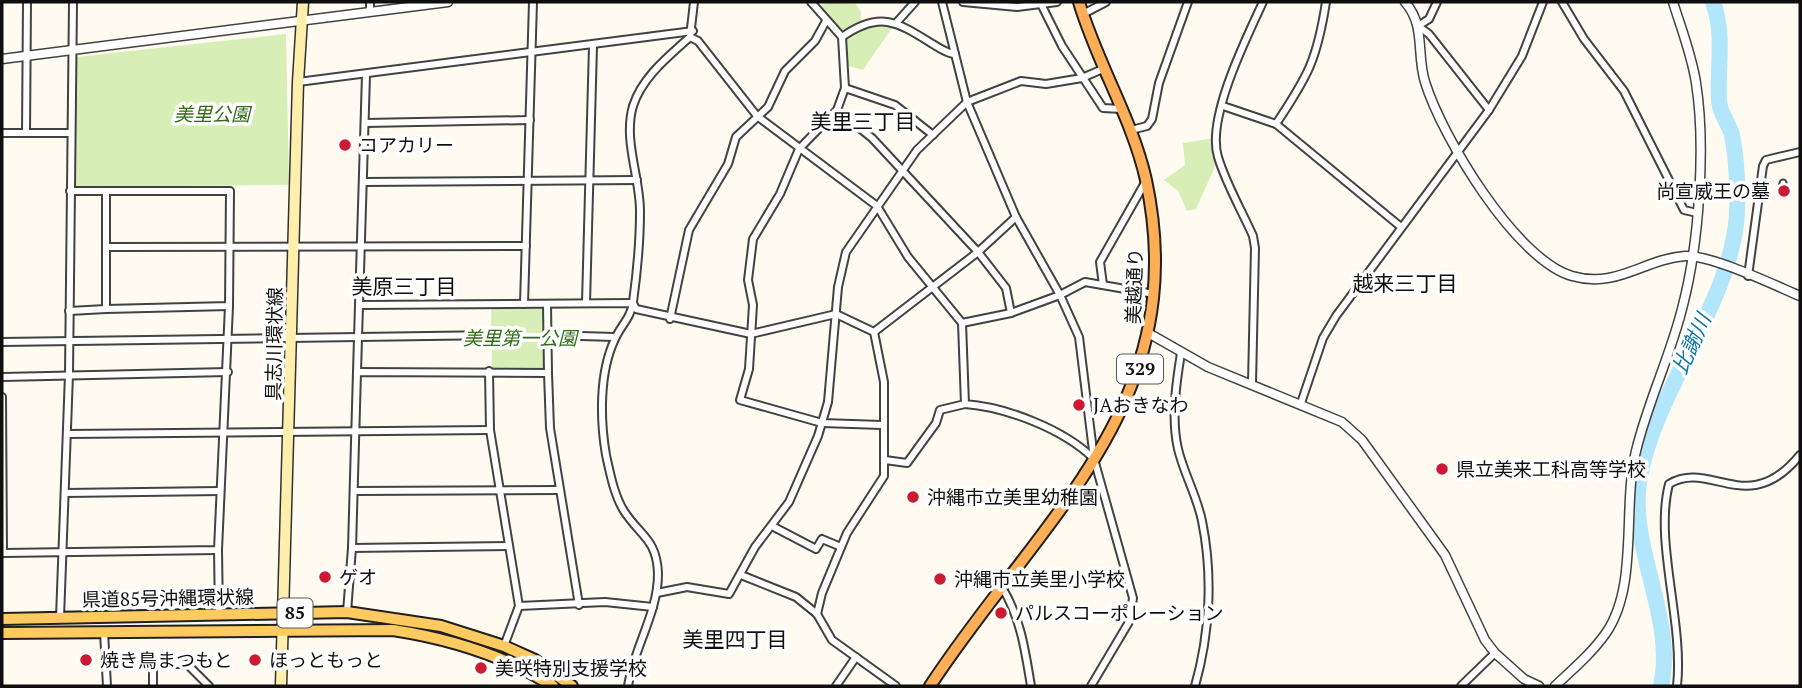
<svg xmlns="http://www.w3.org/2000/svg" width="1802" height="688" viewBox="0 0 1802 688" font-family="'PT Serif','Noto Sans JP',serif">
  <rect width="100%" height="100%" fill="#fffbf1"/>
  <g fill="#d8eeb7">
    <polygon points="828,2 856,4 861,12 861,20 844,32 819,7"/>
    <polygon points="863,25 894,25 863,70 841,64 845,39"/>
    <polygon points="286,34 289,185 74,187 76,57"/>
    <polygon points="1214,138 1217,162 1196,209 1187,211 1178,191 1164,180 1185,165 1183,143"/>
    <polygon points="491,303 547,304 548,373 492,371"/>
  </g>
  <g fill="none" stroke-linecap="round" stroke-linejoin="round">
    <path stroke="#b1e6fb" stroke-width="16" d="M1661,686C1676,619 1629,548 1639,482C1653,392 1731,305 1737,214C1738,188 1737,161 1732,135C1729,123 1720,115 1719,101C1717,66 1725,36 1713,2"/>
    <defs>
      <polyline id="pedestrian" points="1782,190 1783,183"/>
      <g id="minor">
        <path d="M694,2L690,37L698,41L757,116L877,206L908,257L962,323L965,404C1006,407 1063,429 1093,458"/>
        <polyline points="811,2 842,37"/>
        <polyline points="942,2 967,102 1016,217 1060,295 1079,337 1094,459 1133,598 1129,622 1091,686"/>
        <polyline points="963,2 1017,7 1057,2"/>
        <polyline points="1040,2 1062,46 1103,108 1122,109"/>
        <polyline points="1437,2 1429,19 1418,26 1429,34 1489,110"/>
        <polyline points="1562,2 1584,39 1624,91 1684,210 1697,213"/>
        <polyline points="370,12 370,2"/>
        <polyline points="1083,14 1106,2"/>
        <polyline points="897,22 915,2"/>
        <polyline points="366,75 359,305 633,303 636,309 751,334 836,314 874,332 978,252 1016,217"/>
        <polyline points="298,82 693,31"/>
        <polyline points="845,88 895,105 933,135"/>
        <polyline points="1223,106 1276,124 1401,227"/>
        <polyline points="837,110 872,138 978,252 1006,288 1011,313"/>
        <polyline points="365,123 530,120"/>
        <path d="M1276,124C1308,76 1317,60 1326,2"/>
        <polyline points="1131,130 1147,126 1152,119 1159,83 1188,2"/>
        <polyline points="2,133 26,133 27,2"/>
        <polyline points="26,133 70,133"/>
        <polyline points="363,182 637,180"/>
        <polyline points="70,191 230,191 229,306 106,309 106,191"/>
        <polyline points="107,247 526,246"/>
        <polyline points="1748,276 1763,166 1766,160 1800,152"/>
        <polyline points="1103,285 1100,262 1146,181"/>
        <polyline points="586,303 593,46"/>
        <polyline points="524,304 533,2"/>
        <polyline points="547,304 548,373"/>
        <polyline points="69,311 106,309"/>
        <polyline points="670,319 689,230 728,164 736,137 768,107 785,71 815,41 826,21"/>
        <polyline points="962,323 1011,313 1060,295 1085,282 1154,294"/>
        <polyline points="547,335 615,337"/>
        <polyline points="2,342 498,335"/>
        <path d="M1181,353C1176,384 1171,418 1178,449C1184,474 1197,496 1202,521C1213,575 1210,633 1195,686"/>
        <polyline points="489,371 490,430 519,606 504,646"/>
        <polyline points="357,372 359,305"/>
        <polyline points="2,377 228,372"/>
        <path d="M1252,383L1255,248L1253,236C1242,211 1226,184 1218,157C1206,118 1247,37 1263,2"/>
        <polyline points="2,397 3,553 218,550 229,306"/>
        <polyline points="1301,403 1323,338 1336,316 1489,110 1522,56 1543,2"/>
        <path d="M882,425L822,423L740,400L749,369L753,305L748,280L753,239L780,194L799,149L837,110L845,88L842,37C879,11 896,21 931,43C939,48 948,54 955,54"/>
        <polyline points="67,434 490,430"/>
        <polyline points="885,460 907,463 936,423 940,410 965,404"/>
        <polyline points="354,491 559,490"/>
        <polyline points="65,493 220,491"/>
        <polyline points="772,526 816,549 822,539 841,547"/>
        <polyline points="509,546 352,548 357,372 548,373 550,428 579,605"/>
        <polyline points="218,550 219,615"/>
        <polyline points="741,575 796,597 817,614 832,640 896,686"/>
        <path d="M1002,587C1021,619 1025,650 1031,686"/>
        <polyline points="657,593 687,587 729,594 755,547 789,502 818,436 828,402 838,287 846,252 917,150 967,102 1021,81 1046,84 1082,78 1105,68"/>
        <polyline points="519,606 605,602 653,607"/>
        <polyline points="347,612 352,548"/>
        <polyline points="817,614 822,593 847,533 884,476 884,382 874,332"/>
        <polyline points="60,618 69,374 73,2"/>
        <polyline points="104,632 107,686"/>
        <polyline points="104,664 187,664 209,686"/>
        <polyline points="153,664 153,686"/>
        <path d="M628,686C634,647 658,613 658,574C657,539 640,536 624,511C614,495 610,473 606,455C600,420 599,372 615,339C621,325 631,318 633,302C637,273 640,241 640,211C640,177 623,140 633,106C642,77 669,56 690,37"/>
        <polyline points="836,686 856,657"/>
        <polyline points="1461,686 1495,653"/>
        <path d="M1677,686C1684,622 1654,542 1669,484C1710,459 1748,519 1800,455"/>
      </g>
      <g id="tertiary">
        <path d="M1405,2C1426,26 1416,53 1425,82C1442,137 1516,260 1572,276C1617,289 1644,259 1685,256C1712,255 1774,285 1800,296"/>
        <polyline points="2,59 448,2"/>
        <polyline points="1150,334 1208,367 1342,422 1362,440 1445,555 1485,640 1495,653 1524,679 1539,686"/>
        <path d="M1555,686C1573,669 1592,653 1606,633C1639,585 1622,507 1636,451C1648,401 1671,355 1683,305C1699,243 1706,146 1696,83C1692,56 1681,28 1673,2"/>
      </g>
      <polyline id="secondary" points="281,686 298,82 303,2"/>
      <g id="primary">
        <polyline points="2,619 347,612 441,626 504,646 535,660 572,686"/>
        <path d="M2,633L393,630C451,639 504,655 553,686"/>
      </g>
      <path id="trunk" d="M930,686C1040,518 1194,404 1146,180C1132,118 1097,63 1079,2"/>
    </defs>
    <use href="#pedestrian" stroke="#424242" stroke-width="9"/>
    <use href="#minor" stroke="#424242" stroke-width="10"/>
    <use href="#tertiary" stroke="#424242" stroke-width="11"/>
    <use href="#secondary" stroke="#313131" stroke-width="13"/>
    <use href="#primary" stroke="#202020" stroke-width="14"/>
    <use href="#trunk" stroke="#202020" stroke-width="14"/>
    <use href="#pedestrian" stroke="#fff" stroke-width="5"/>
    <use href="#minor" stroke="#fff" stroke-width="6"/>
    <use href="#tertiary" stroke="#fff" stroke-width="8"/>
    <use href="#secondary" stroke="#ffefac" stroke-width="10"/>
    <use href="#primary" stroke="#ffcb61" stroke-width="10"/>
    <use href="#trunk" stroke="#ffae58" stroke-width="10"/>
  </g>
  <g fill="#cc1a32" stroke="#fff" stroke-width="2.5">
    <circle cx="345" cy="145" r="7"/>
    <circle cx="1784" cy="191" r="7"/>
    <circle cx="1079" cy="405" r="7"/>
    <circle cx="1442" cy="469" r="7"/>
    <circle cx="913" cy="497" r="7"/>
    <circle cx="325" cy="577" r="7"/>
    <circle cx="940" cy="579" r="7"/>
    <circle cx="1001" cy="613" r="7"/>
    <circle cx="86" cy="660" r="7"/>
    <circle cx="255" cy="660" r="7"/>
    <circle cx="481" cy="668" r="7"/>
  </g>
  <g text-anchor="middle" stroke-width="7" stroke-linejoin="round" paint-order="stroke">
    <g fill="#fff" stroke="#575757" stroke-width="2">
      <rect x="1117" y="354.5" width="46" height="29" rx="5"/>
      <rect x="277.5" y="598.5" width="35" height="29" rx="5"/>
    </g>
    <g font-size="18" font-weight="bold" fill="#0f0f0f">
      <text x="1140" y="375">329</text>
      <text x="295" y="619">85</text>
    </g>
    <g font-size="19" font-style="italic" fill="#326d19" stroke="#fff">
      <text x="212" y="121">美里公園</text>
      <text x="520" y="345">美里第一公園</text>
    </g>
    <g font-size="19" fill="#0f0f0f" stroke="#fff" text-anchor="start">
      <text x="359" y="152">コアカリー</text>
      <text x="1770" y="198" text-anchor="end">尚宣威王の墓</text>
      <text x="1093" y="412">JAおきなわ</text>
      <text x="1456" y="476">県立美来工科高等学校</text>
      <text x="927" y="504">沖縄市立美里幼稚園</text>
      <text x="339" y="584">ゲオ</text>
      <text x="954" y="586">沖縄市立美里小学校</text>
      <text x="1015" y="620">パルスコーポレーション</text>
      <text x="100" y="667">焼き鳥まつもと</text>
      <text x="269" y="667">ほっともっと</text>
      <text x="495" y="675">美咲特別支援学校</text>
    </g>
    <g font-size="19" fill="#0f0f0f" stroke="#fff">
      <text transform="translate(1134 286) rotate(-88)" y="7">美越通り</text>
      <text transform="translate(274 344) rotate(-89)" y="7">具志川環状線</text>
      <text transform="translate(168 598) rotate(-1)" y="7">県道85号沖縄環状線</text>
    </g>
    <g font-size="21" fill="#0f0f0f" stroke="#fff">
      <text x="863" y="129">美里三丁目</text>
      <text x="1405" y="291">越来三丁目</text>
      <text x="404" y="294">美原三丁目</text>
      <text x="735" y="647">美里四丁目</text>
    </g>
    <g font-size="21" font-style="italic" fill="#0d75ad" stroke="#fff">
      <text transform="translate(1692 344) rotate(-66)" y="7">比謝川</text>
    </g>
  </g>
  <rect width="1802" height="688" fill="none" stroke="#0f0f0f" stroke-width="7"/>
</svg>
